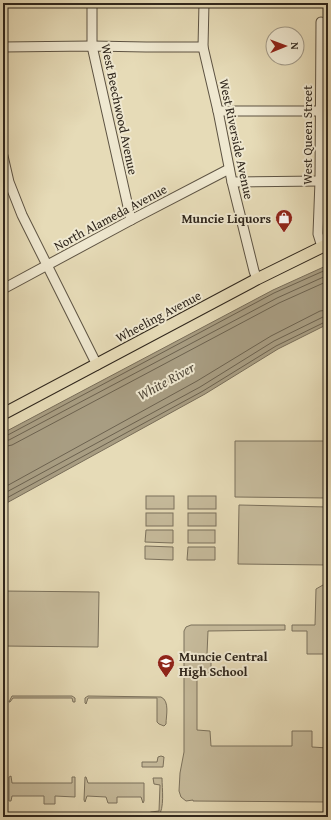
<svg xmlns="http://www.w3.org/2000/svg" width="331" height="820" viewBox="0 0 331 820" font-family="'Gentium Book Plus',serif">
  <rect width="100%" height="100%" fill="#e6dbb7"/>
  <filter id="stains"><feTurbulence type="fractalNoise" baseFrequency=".005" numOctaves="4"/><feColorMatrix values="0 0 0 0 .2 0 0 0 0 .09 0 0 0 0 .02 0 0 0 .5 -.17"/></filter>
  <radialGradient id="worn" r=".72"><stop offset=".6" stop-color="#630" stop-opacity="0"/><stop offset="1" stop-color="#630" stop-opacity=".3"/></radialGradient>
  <g fill="#c7bc9d" stroke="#7b715c">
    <polygon points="235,441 328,441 328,498 235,497"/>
    <rect x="146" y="496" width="28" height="13"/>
    <rect x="188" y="496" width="28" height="13"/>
    <polygon points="239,505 328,507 328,565 238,564"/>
    <rect x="146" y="513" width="27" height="13"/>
    <rect x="188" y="513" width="28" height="13"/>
    <polygon points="146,530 173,530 173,543 145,542"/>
    <rect x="188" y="530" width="27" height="13"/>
    <polygon points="145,546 173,547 173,560 145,559"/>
    <polygon points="188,547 215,547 215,560 187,560"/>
    <polygon points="323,585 328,585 328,654 307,654 307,631 292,631 292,625 315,625 316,589"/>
    <polygon points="3,591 99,592 98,647 3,646"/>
    <polygon points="191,625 285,625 285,630 208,631 207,654 211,655 211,673 197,673 197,730 210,731 211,746 292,746 292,731 312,731 312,747 328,748 328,802 193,801 193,800 186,801 181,797 179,791 180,773 184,752 184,631 186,627"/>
    <polygon points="12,696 72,696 75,698 75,702 73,702 72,698 13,698 10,702 9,702"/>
    <path d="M88,696L161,697C170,701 166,716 166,724L164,726L159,724L157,722V698H88L86,704L85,703V698Z"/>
    <polygon points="161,756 164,757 163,767 142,767 142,762 157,762 158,757"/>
    <polygon points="11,776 12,783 72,783 72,777 75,777 75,797 55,796 55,804 44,804 44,796 12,796 11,801 9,801 9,777"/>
    <polygon points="85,777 86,777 88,783 144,783 144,801 143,803 141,797 117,797 117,803 108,803 106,797 87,796 85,802 84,800"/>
    <path d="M153,778H162C162,789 165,808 158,817H149V813L151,812L159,811L160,785L154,784Z"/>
  </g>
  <polygon fill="#a89d82" stroke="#786d59" points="328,265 328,324 278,349 205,394 3,505 3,433 273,290"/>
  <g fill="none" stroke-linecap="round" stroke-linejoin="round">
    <g stroke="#6c624f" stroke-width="1">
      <polyline points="3,436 6,436 274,293 328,269"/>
      <polyline points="3,441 9,440 277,298 328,275"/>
      <polyline points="3,447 12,445 279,303 328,281"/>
      <polyline points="3,488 197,381 271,336 320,311 328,310"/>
      <polyline points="3,494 200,387 274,341 323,317 328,316"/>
      <polyline points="3,500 203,391 276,346 325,322 328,321"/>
    </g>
    <defs>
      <g id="minor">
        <polyline points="92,3 92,46 131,220"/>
        <polyline points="204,3 203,47 218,111 232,182 254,271 257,279"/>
        <polyline points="321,22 320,181 318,234 322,247"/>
        <polyline points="3,47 92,46 146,47 203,47"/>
        <polyline points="218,111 328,111"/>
        <polyline points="3,156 9,182 22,215 97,365"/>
        <polyline points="232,182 320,181"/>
        <polyline points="3,289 131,220 229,169"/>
      </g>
      <polyline id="major" points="3,414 257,279 328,244"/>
    </defs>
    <use href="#minor" stroke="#5d5343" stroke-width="11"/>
    <use href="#major" stroke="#2f261c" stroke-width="13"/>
    <use href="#minor" stroke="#efe8d0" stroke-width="9"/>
    <use href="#major" stroke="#e6dbb7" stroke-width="11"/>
  </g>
  <defs>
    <symbol id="shop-pin" viewBox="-11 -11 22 30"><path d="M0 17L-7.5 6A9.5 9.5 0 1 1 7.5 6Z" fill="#8f2418" stroke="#efe8d0"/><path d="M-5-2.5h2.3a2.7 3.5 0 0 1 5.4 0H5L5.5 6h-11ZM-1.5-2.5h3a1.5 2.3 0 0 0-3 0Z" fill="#fff"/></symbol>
    <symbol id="school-pin" viewBox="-11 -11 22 30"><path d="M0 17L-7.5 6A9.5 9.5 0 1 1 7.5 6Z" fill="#8f2418" stroke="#efe8d0"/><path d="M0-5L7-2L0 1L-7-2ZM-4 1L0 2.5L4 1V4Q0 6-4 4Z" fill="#fff"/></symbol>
  </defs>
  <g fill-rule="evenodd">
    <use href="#shop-pin" x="274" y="208" width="20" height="27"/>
    <use href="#school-pin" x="156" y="653" width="20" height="27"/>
  </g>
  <g text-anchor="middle" stroke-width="4" stroke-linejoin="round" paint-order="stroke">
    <g font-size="13" fill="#2f261c" stroke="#efe8d0">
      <text transform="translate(120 109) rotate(78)" y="5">West Beechwood Avenue</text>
      <text transform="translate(307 135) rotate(-90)" y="5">West Queen Street</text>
      <text transform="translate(237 139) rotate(78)" y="5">West Riverside Avenue</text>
      <text transform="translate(110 217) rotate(-28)" y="5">North Alameda Avenue</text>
      <text transform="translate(158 316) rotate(-28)" y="5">Wheeling Avenue</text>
    </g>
    <g font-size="13" font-weight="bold" fill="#2f261c" stroke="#efe8d0" text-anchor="end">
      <text x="271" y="223">Muncie Liquors</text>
      <text x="179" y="661" text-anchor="start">Muncie Central<tspan x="179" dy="15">High School</tspan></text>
    </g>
    <g font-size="14" font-style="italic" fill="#534a3b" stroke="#efe8d0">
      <text transform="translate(166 381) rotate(-29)" y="5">White River</text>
    </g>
  </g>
  <rect width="331" height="820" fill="none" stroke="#e6dbb7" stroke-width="16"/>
  <rect x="4" y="4" width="323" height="812" fill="none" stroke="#2f261c" stroke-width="2"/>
  <rect x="8" y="8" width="315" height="804" fill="none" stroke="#2f261c"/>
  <g transform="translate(285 46) rotate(89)"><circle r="19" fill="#efe8d0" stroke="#a29a88"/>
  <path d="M0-3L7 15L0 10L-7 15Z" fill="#8f2418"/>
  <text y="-6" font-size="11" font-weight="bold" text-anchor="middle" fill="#2f261c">N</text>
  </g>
  <rect width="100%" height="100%" filter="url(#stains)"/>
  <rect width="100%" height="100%" fill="url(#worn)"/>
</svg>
